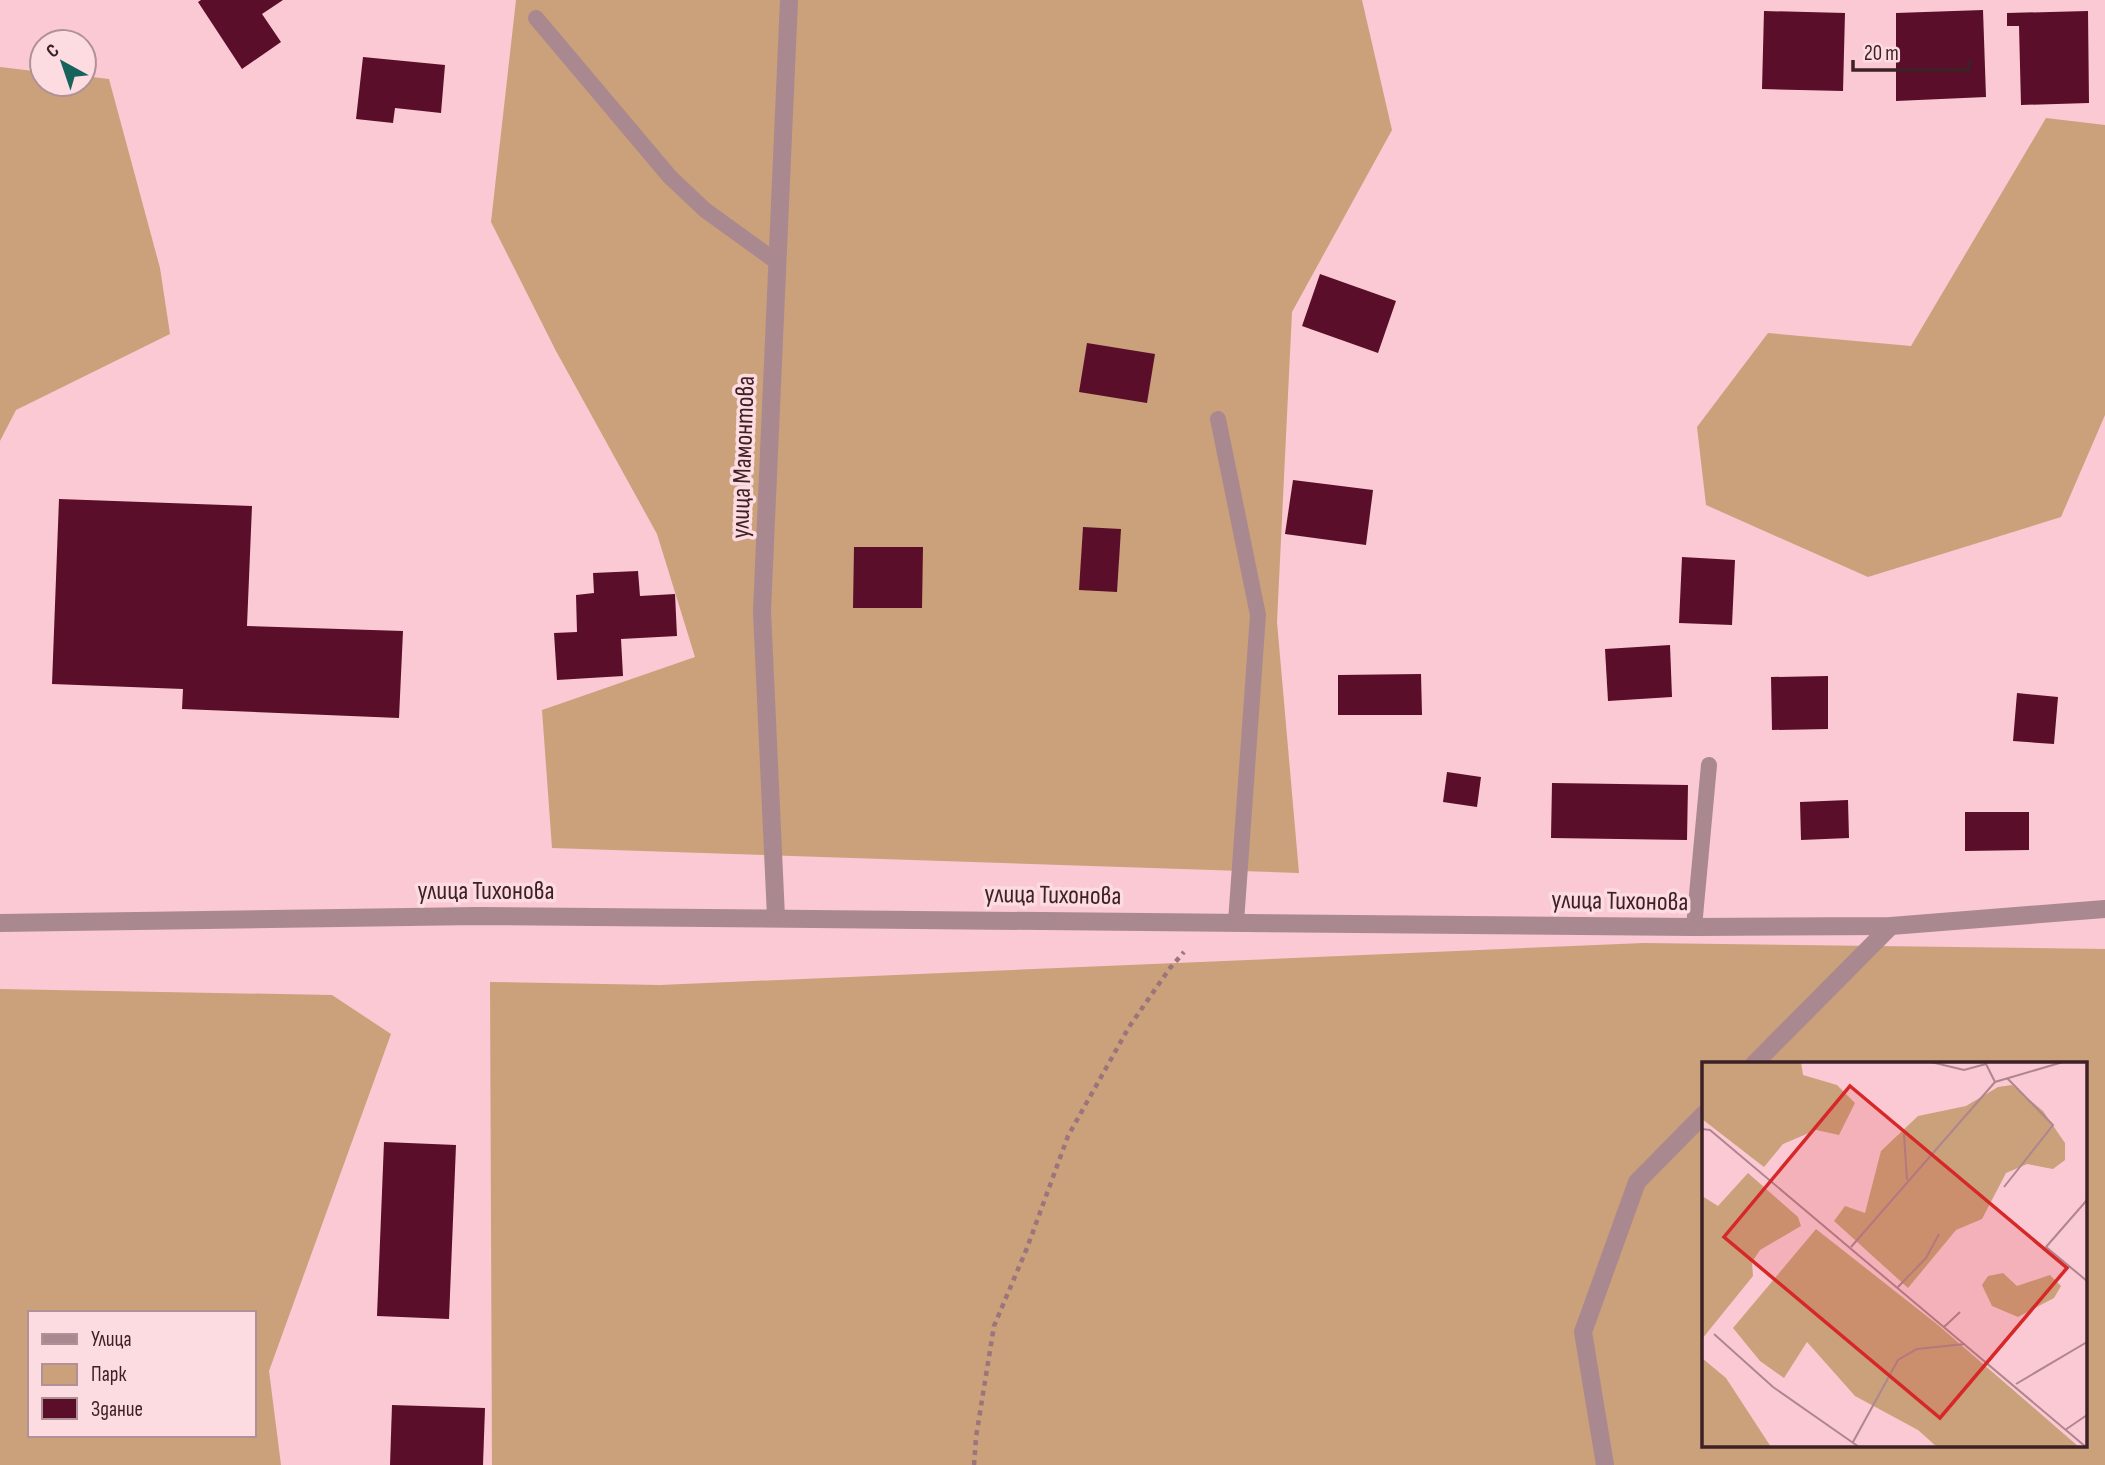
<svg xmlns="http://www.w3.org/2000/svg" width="2105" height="1465" viewBox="0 0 2105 1465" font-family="'Sofia Sans Condensed',sans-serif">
  <rect width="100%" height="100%" fill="#fac9d3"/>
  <g fill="#caa17a" fill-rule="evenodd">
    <polygon points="516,0 1362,0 1392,130 1292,312 1277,622 1299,873 552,848 542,710 695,657 657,534 556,351 491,222"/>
    <polygon points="0,67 42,72 42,84 84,84 84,76 109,79 160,268 170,334 16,410 0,441"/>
    <polygon points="2046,118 2105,125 2105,415 2061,517 1868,577 1706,505 1697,427 1768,333 1911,346"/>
    <path d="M1644,943L2105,949V1465H492L490,982L660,985ZM1704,1064H2086V1446H1704Z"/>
    <path d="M0,989L332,995L391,1034L269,1371L281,1465H0ZM30,1313H254V1435H30Z"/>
  </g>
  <g fill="#5a0e29">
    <polygon points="201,0 283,0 262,14 281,42 242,69 198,2"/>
    <polygon points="1983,10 1986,97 1896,101 1896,13"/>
    <polygon points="1764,11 1845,13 1843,91 1762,89"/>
    <polygon points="2088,11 2089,103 2021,105 2019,26 2007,26 2007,13"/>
    <polygon points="363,57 445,65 441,113 395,108 393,123 356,119"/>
    <polygon points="1320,274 1396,301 1378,353 1302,326"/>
    <polygon points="1087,343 1155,354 1147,403 1079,392"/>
    <polygon points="1293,480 1373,490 1366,545 1285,534"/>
    <polygon points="59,499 252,506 247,626 403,631 399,718 182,709 183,689 52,684"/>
    <polygon points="1083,527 1121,529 1117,592 1079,590"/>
    <polygon points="854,547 923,547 922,608 853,608"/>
    <polygon points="1682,557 1735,560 1732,625 1679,623"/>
    <polygon points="638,571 640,596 675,594 677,636 621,639 623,676 557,680 554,633 577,632 576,595 594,593 593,573"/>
    <polygon points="1670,645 1672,697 1608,701 1605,649"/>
    <polygon points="1421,674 1422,715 1338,715 1338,675"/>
    <polygon points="1828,676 1828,729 1772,730 1771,677"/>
    <polygon points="2017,693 2058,697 2054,744 2013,741"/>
    <polygon points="1447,772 1481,777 1477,807 1443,802"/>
    <polygon points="1552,783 1688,785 1687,840 1551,838"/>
    <polygon points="1848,800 1849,838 1801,840 1800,802"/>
    <polygon points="1965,812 2029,812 2029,850 1965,851"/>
    <polygon points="384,1142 456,1145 449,1319 377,1316"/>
    <polygon points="392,1405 485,1408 483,1465 390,1465"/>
  </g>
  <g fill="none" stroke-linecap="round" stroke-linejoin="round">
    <polyline stroke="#9b747c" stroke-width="4.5" stroke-dasharray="5 5" stroke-linecap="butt" points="974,1465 976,1437 994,1326 1027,1248 1068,1136 1129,1027 1170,968 1184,952"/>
    <g stroke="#aa888f" stroke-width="16">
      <polyline points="536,18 670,177 705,210 777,262"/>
      <polyline points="1218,419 1258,615 1236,922"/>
      <polyline points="1694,927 1709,765"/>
    </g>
    <g stroke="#aa888f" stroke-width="18">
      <polyline points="776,917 762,611 789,0"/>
      <polyline points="0,923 477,916 1694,927 1891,926 2105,909"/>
      <polyline points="1754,1064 1891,926"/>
      <polyline points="1605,1465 1583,1332 1637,1182 1704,1114"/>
    </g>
  </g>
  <g text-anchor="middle" stroke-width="7" stroke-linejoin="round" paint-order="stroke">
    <g font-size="26" fill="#3e2127" stroke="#fcdbe1">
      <text transform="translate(742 457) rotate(-88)" y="9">улица Мамонтова</text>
      <text x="486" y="899">улица Тихонова</text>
      <text transform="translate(1053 894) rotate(1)" y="9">улица Тихонова</text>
      <text transform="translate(1620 900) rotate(1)" y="9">улица Тихонова</text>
    </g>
  </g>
  <g transform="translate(1702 1062)">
    <rect width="385" height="385" fill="#fac9d3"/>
    <path d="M0,0H99L101,13L135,23L153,41L137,73L114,68L81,82L62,105L0,57ZM310,23L341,49L363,81V98L351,107L325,102L304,111L280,157L254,168L206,226L132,159L143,144L163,151L179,89L216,54L264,44L296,25ZM46,111L96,155L99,164L58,188L50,200L51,214L0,277V134L16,144ZM114,167L236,263L377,385H235L216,368L153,334L105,280L82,316L58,299L31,266ZM301,211L315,224L348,213L359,224L352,236L316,255L290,244L280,223L286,214ZM0,296L24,316L69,385H0Z" fill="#caa17a"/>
    <path fill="none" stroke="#af868e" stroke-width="2" d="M229,0L262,8L284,2L293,20M0,67L8,68L384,385M202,72L205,118M302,125L351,63L305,16M385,138L344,185L385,219M149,185L293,20L361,0M196,225L224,196L237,172M242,265L258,250M12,272L71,325L157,385M314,322L385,280M363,368L385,353M151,380L196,298L215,287L263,282"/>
    <path fill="#d62828" fill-opacity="0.15" stroke="#d62828" stroke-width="3.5" d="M148,24L365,206L238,356L22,175Z"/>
    <rect width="385" height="385" fill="none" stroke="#3e2127" stroke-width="3.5"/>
  </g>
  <rect x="28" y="1311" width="228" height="126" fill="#fcdbe1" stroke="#b09197" stroke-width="2"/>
  <rect x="42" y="1334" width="35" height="10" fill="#aa888f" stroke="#b09197" stroke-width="2"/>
  <text x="91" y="1346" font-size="21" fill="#3e2127">Улица</text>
  <rect x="42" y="1364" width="35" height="21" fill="#caa17a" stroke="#b09197" stroke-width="2"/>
  <text x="91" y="1381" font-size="21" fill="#3e2127">Парк</text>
  <rect x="42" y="1398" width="35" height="21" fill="#5a0e29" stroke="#b09197" stroke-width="2"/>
  <text x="91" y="1416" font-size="21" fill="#3e2127">Здание</text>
  <g transform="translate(63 63) rotate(320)"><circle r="33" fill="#fcdbe1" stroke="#b09197" stroke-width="2"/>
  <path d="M0-5L12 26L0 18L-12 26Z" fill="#16635b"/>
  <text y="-10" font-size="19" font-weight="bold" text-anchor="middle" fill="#3e2127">С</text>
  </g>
  <path d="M1853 60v10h116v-10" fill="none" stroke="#3e2127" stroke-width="3.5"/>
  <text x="1864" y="60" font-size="21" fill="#3e2127" stroke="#fcdbe1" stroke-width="5" paint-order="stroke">20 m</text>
</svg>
